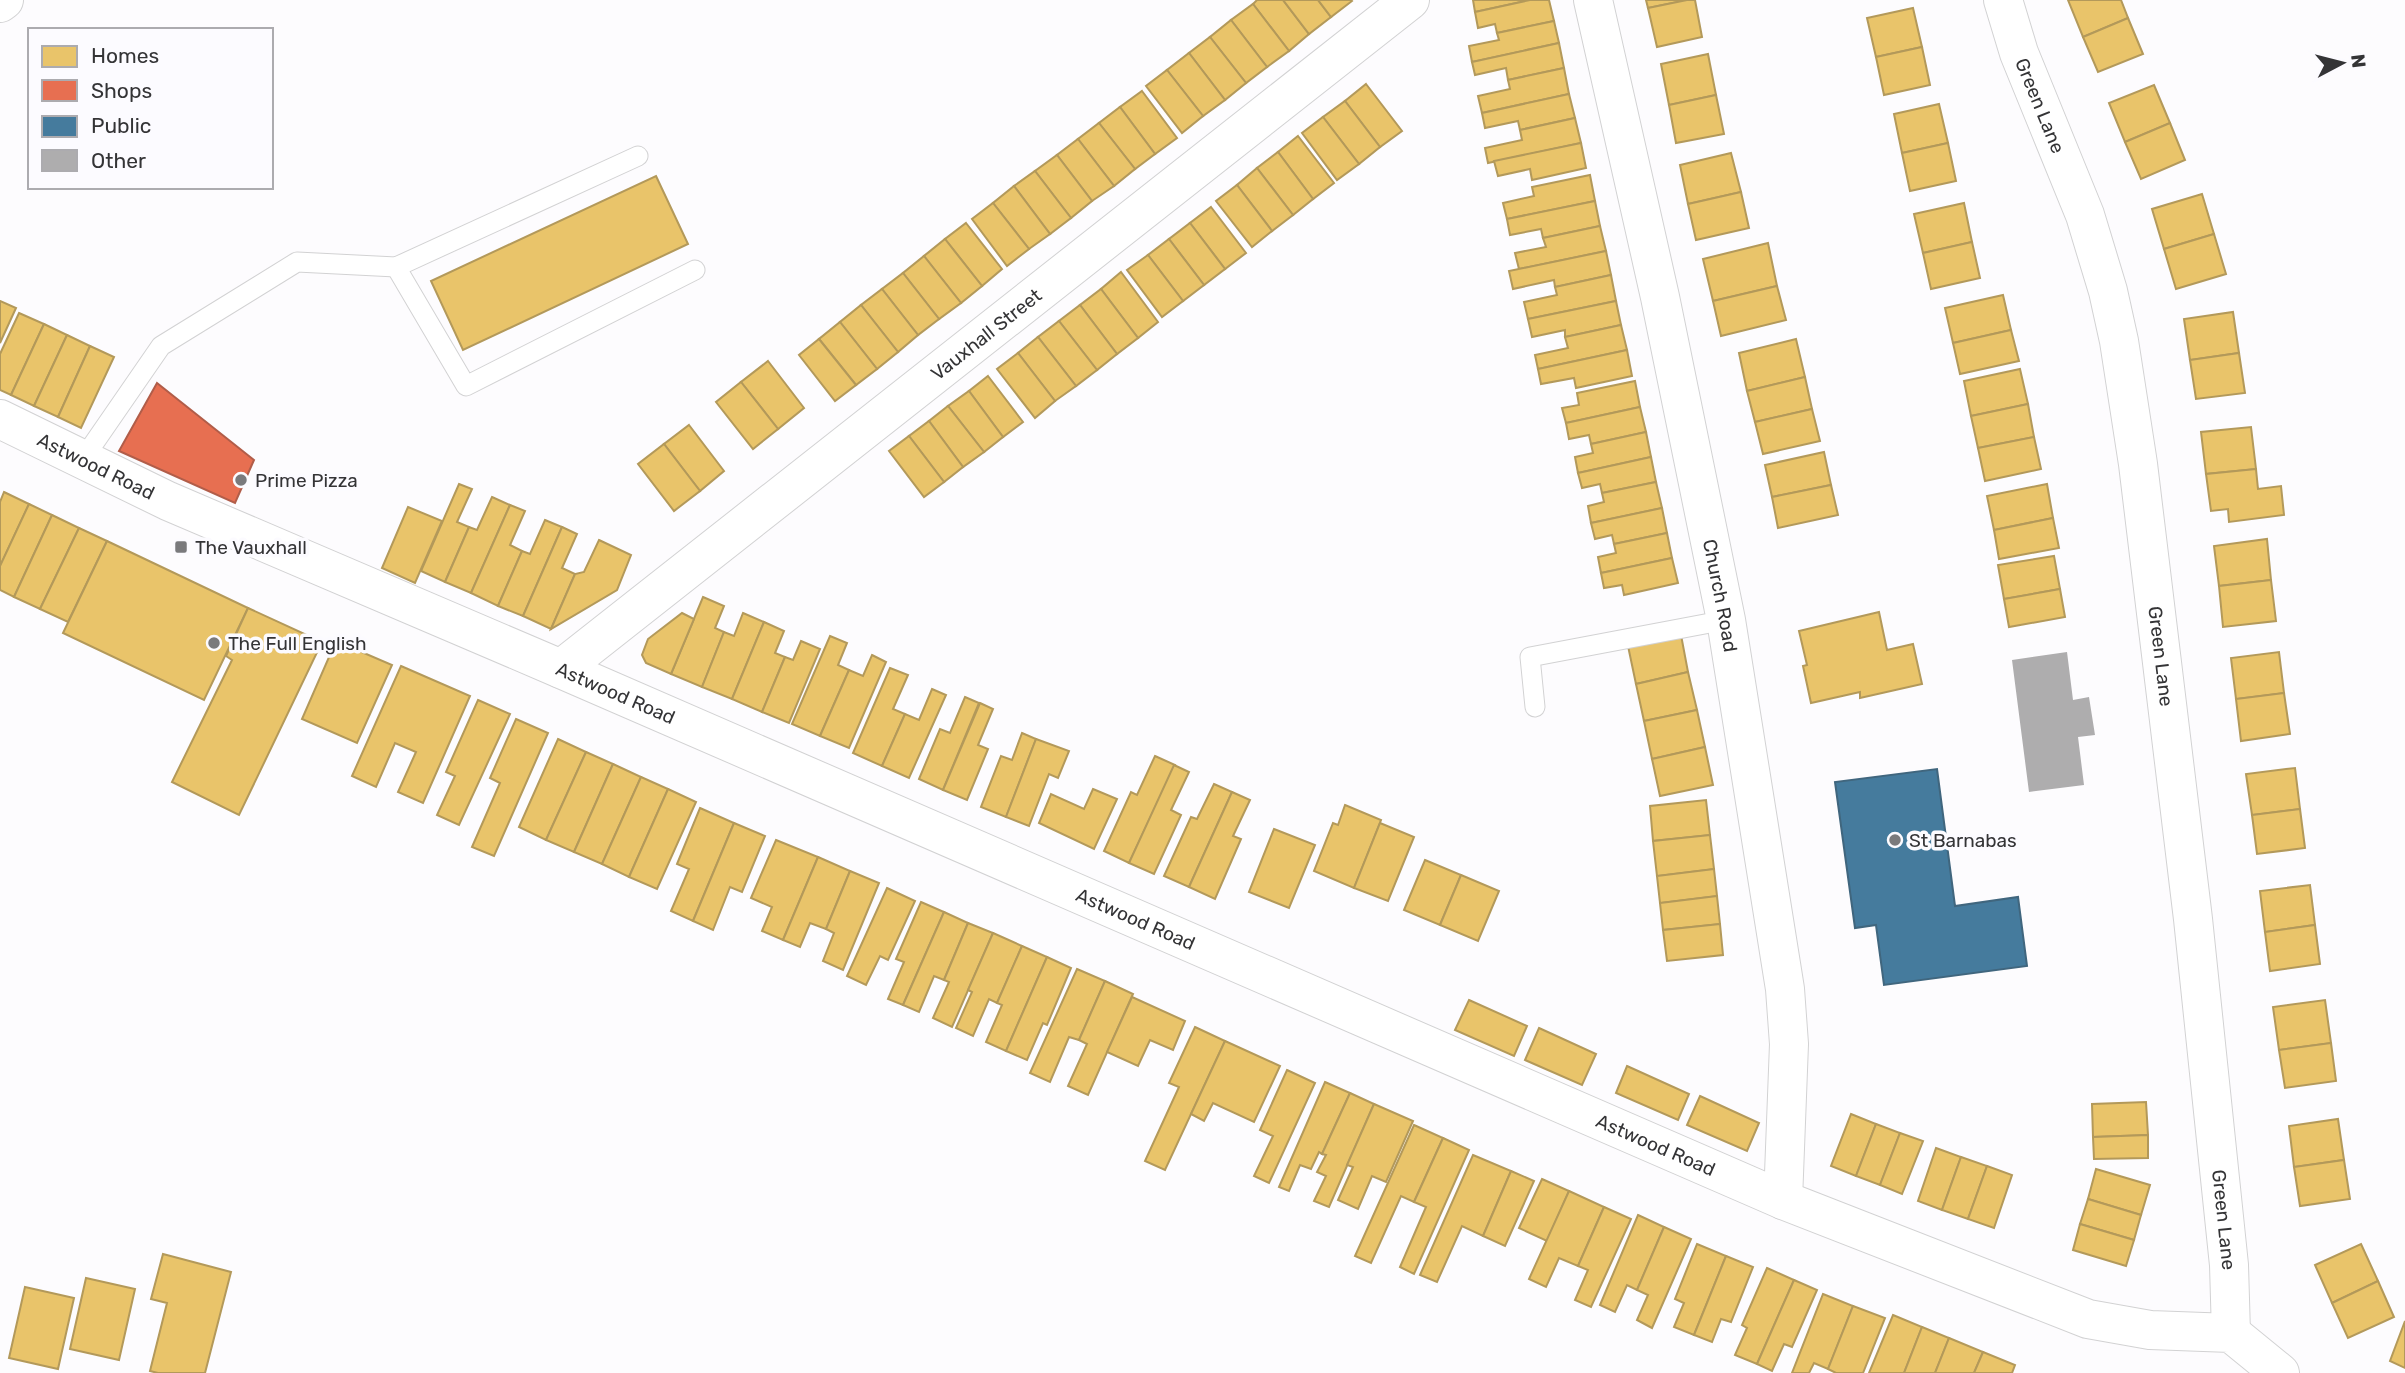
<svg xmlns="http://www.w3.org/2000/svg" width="2405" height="1373" viewBox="0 0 2405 1373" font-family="Rubik,sans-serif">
  <rect width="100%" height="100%" fill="#fdfcfe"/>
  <g fill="#e9c46a" stroke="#b3995a" stroke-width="2">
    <polygon points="1257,0 1283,0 1309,34 1289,51 1253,4"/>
    <polygon points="1283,0 1318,0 1331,17 1309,34"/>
    <polygon points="1318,0 1351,0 1352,1 1331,17"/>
    <polygon points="1473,0 1530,0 1475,12"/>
    <polygon points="1530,0 1549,0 1554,21 1497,33 1495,24 1478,28 1475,12"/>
    <polygon points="1646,0 1687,0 1648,8"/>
    <polygon points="1687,0 1695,0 1702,37 1657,47 1648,8"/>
    <polygon points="2068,0 2121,0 2128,18 2083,37"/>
    <polygon points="1253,4 1289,51 1267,67 1231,20"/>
    <polygon points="1913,8 1922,47 1876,57 1867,18"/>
    <polygon points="2128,18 2143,54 2098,72 2083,37"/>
    <polygon points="1231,20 1267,67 1246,83 1210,37"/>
    <polygon points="1554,21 1559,43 1472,62 1469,46 1499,40 1497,33"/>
    <polygon points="1210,37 1246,83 1225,100 1189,53"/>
    <polygon points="1559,43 1564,68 1508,80 1506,68 1475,75 1472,62"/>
    <polygon points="1922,47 1930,85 1884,95 1876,57"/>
    <polygon points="1189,53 1225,100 1203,116 1167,70"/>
    <polygon points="1708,54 1716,95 1669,105 1661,64"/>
    <polygon points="1564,68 1569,94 1482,113 1478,96 1510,89 1508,80"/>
    <polygon points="1167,70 1203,116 1182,133 1146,86"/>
    <polygon points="1366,84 1402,131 1380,147 1345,101"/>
    <polygon points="2154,85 2170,123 2125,142 2109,103"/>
    <polygon points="1142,91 1177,138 1155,154 1120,107"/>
    <polygon points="1569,94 1575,118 1520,130 1518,121 1485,128 1482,113"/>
    <polygon points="1716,95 1724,134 1676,143 1669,105"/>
    <polygon points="1345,101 1380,147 1359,164 1323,117"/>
    <polygon points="1939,104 1948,143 1902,153 1894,114"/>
    <polygon points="1120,107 1155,154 1135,169 1099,123"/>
    <polygon points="1323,117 1359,164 1337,180 1302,133"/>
    <polygon points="1575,118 1581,143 1488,163 1485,148 1522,140 1520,130"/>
    <polygon points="1099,123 1135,169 1114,186 1078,139"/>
    <polygon points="2170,123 2185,160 2141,179 2125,142"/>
    <polygon points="1298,136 1334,183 1313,199 1278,152"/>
    <polygon points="1078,139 1114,186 1092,201 1057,155"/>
    <polygon points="1581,143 1586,168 1532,180 1530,169 1498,176 1494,161"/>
    <polygon points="1948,143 1956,181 1910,191 1902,153"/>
    <polygon points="1278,152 1313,199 1293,215 1257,168"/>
    <polygon points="1731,153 1741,192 1688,204 1680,165"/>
    <polygon points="1057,155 1092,201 1071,218 1035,171"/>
    <polygon points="1257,168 1293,215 1272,231 1237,185"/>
    <polygon points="1035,171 1071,218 1050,234 1014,186"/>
    <polygon points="1590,175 1595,201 1507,219 1503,203 1534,196 1532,187"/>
    <polygon points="656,176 688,244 463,350 431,281"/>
    <polygon points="1237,185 1272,231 1252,247 1216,201"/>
    <polygon points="1014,186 1050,234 1029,249 993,203"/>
    <polygon points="1741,192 1749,228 1696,240 1688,204"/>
    <polygon points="2202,194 2214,234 2164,249 2152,209"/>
    <polygon points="1595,201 1600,226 1543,238 1541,229 1510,235 1507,219"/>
    <polygon points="993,203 1029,249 1007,266 972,219"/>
    <polygon points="1964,203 1972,242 1923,253 1914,214"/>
    <polygon points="1211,207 1246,253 1225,269 1190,223"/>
    <polygon points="966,223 1002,269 982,286 945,239"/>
    <polygon points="1190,223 1225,269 1204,285 1169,239"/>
    <polygon points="1600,226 1606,251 1519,269 1515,253 1546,247 1543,238"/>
    <polygon points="2214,234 2226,274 2176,289 2164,249"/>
    <polygon points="945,239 982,286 961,303 924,256"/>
    <polygon points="1169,239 1204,285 1183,301 1148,255"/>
    <polygon points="1972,242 1980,278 1931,289 1923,253"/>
    <polygon points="1768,243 1777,286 1713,301 1703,259"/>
    <polygon points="1606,251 1611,275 1555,287 1554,280 1513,289 1509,271"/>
    <polygon points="1148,255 1183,301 1162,317 1127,270"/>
    <polygon points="924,256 961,303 939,319 903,273"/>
    <polygon points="1121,272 1158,322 1138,338 1101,289"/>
    <polygon points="903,273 939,319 918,335 882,289"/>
    <polygon points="1611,275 1616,301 1528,319 1524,302 1557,295 1555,287"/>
    <polygon points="1777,286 1786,320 1721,336 1713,301"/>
    <polygon points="882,289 918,335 898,352 861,305"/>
    <polygon points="1101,289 1138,338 1117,354 1080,305"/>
    <polygon points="2003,295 2011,330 1953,343 1945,308"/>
    <polygon points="0,301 16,308 0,343"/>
    <polygon points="1616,301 1621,325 1565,337 1565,330 1532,337 1528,319"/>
    <polygon points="861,305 898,352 877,369 840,322"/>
    <polygon points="1080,305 1117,354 1097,370 1059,321"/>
    <polygon points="2233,312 2239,353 2190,360 2184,319"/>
    <polygon points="19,313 44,324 11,395 0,390 0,354"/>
    <polygon points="1059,321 1097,370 1076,386 1038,337"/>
    <polygon points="840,322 877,369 856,385 819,339"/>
    <polygon points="44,324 67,335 34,406 11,395"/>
    <polygon points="1621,325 1627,350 1538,369 1535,355 1568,348 1565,337"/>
    <polygon points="2011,330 2019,361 1960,374 1953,343"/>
    <polygon points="67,335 90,346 58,417 34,406"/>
    <polygon points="1038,337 1076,386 1055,401 1018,353"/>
    <polygon points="819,339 856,385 835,401 799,355"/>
    <polygon points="1796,339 1805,377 1747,391 1739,353"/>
    <polygon points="90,346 114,357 81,428 58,417"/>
    <polygon points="1627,350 1632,376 1576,388 1574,378 1541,384 1538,369"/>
    <polygon points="1018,353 1055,401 1035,418 997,369"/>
    <polygon points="2239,353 2245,393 2196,399 2190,360"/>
    <polygon points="768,361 804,408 778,429 741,382"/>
    <polygon points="2020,369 2028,404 1971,416 1964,381"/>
    <polygon points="988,376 1023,422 1003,437 969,391"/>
    <polygon points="1805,377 1812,409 1755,422 1747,391"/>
    <polygon points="1635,381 1640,407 1566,423 1562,408 1579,405 1577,393"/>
    <polygon points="741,382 778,429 753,449 716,402"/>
    <polygon points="969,391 1003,437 984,452 948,406"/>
    <polygon points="2028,404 2034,437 1978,448 1971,416"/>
    <polygon points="948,406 984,452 963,467 929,421"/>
    <polygon points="1640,407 1646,432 1591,444 1589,435 1569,439 1566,423"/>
    <polygon points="1812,409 1820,441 1763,454 1755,422"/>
    <polygon points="929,421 963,467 944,482 909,436"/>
    <polygon points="689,425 724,471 700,491 664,444"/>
    <polygon points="2251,427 2256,469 2206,474 2201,432"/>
    <polygon points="1646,432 1651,457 1578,473 1575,457 1593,453 1591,444"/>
    <polygon points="909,436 944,482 924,497 889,451"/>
    <polygon points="2034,437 2041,469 1985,481 1978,448"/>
    <polygon points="664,444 700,491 674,511 638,464"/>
    <polygon points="1824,452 1831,485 1772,497 1765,465"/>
    <polygon points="1651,457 1656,482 1602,493 1600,484 1582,488 1578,473"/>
    <polygon points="2256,469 2258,489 2281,486 2284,515 2229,522 2228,509 2211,511 2206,474"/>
    <polygon points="1656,482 1662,508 1591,523 1588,506 1604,502 1602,493"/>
    <polygon points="459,484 472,489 457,522 469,527 445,582 421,571"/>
    <polygon points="2047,484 2053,518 1994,530 1987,496"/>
    <polygon points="1831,485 1838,515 1778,528 1772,497"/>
    <polygon points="4,492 29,504 0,566 0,502"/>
    <polygon points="492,497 510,505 471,593 445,582 469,527 477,530"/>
    <polygon points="29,504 52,515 14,597 0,590 0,566"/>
    <polygon points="510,505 525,511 510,545 522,551 498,606 471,593"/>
    <polygon points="408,507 442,521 415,583 382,568"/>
    <polygon points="1662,508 1667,533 1614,544 1612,535 1595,539 1591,523"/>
    <polygon points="52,515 79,528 40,609 14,597"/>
    <polygon points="2053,518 2059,548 1999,559 1994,530"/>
    <polygon points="545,520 562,527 523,616 498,606 522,551 530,554"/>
    <polygon points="562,527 577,534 562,568 575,574 551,629 523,616"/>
    <polygon points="79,528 107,541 68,622 40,609"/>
    <polygon points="1667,533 1672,558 1601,573 1598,557 1616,553 1614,544"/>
    <polygon points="2267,539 2271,580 2219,586 2214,546"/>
    <polygon points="599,540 631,555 617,590 551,629 575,574 584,572"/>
    <polygon points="107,541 248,608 204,700 63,633"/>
    <polygon points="2054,556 2060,589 2004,599 1998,565"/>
    <polygon points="1672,558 1678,583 1624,595 1622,585 1604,588 1601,573"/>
    <polygon points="2271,580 2276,621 2223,627 2219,586"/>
    <polygon points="2060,589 2065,617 2009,627 2004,599"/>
    <polygon points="703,597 724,606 715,628 724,632 702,687 671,674"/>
    <polygon points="248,608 322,642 239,815 172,782 232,660 226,656"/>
    <polygon points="1879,612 1887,650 1913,644 1922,684 1860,698 1860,692 1811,703 1803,666 1807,665 1799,631"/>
    <polygon points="682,613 694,619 671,674 646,663 642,655 648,639"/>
    <polygon points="743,613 764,622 732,699 702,687 724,632 734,636"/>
    <polygon points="764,622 784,631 775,653 785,657 762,712 732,699"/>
    <polygon points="1681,635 1688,672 1636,684 1628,646"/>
    <polygon points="830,636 847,643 838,665 849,670 820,736 792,724"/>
    <polygon points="336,641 392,665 357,743 302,719"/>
    <polygon points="801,641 820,649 789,723 762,712 785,657 793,660"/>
    <polygon points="2279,652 2284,693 2236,699 2231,658"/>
    <polygon points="872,655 886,662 849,748 820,736 849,670 863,676"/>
    <polygon points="401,666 470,696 423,803 398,792 416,752 395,743 376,787 352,776"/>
    <polygon points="890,668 908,675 893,709 905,714 882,766 853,753"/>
    <polygon points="1688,672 1697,710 1644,721 1636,684"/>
    <polygon points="932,689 946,695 909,778 882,766 905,714 919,720"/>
    <polygon points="2284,693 2290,734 2241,741 2236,699"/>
    <polygon points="965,697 979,703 943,790 919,779 940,729 950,733"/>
    <polygon points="478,700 510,714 459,825 437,815 455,776 446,772"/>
    <polygon points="980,703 993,709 978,745 988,749 967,800 943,790"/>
    <polygon points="1697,710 1705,747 1652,759 1644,721"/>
    <polygon points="516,719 548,733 494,856 472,847 500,783 490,778"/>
    <polygon points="1022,733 1036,739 1006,817 981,807 1001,756 1012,760"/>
    <polygon points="558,739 586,752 546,840 519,827"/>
    <polygon points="1036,739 1069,751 1058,778 1049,774 1029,826 1006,817"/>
    <polygon points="1705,747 1713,785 1660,796 1652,759"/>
    <polygon points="586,752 613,764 574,852 546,840"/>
    <polygon points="1155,756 1175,765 1129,863 1104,851 1131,792 1137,795"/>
    <polygon points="613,764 641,777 602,864 574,852"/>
    <polygon points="1174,765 1189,772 1171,810 1181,815 1154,874 1129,863"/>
    <polygon points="2295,768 2300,809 2252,815 2246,774"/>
    <polygon points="641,777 668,789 629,877 602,864"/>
    <polygon points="1214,784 1232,792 1189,887 1164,876 1191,817 1197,819"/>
    <polygon points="668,789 696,802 657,889 629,877"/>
    <polygon points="1093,789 1117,799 1094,849 1039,823 1051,794 1084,809"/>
    <polygon points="1232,792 1250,800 1233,836 1241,839 1215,899 1189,887"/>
    <polygon points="1706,800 1710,835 1653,841 1650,806"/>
    <polygon points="1345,805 1381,820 1354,888 1314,871 1333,823 1338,825"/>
    <polygon points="700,808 734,823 693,921 671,911 689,869 677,864"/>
    <polygon points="2300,809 2305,848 2257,854 2252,815"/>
    <polygon points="734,823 765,836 742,892 730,887 713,930 693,921"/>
    <polygon points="1380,823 1414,837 1388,901 1354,888"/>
    <polygon points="1274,829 1315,845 1289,908 1249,892"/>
    <polygon points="1710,835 1714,869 1657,876 1653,841"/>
    <polygon points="776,840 818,857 783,940 762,931 772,907 751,898"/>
    <polygon points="818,857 850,871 826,929 810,923 800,947 783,940"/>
    <polygon points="1425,860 1461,875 1440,925 1404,910"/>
    <polygon points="1714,869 1717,896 1660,903 1657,876"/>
    <polygon points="850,871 879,883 843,970 823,961 834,933 826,929"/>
    <polygon points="1461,875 1499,891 1478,941 1440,925"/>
    <polygon points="2310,885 2315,925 2265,932 2260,891"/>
    <polygon points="887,888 915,901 888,960 880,956 866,985 847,976"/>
    <polygon points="1717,896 1720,924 1663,930 1660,903"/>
    <polygon points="921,902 944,912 903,1005 888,999 904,962 896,959"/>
    <polygon points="944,912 968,923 944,980 934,976 919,1012 903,1005"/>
    <polygon points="968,923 993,933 952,1027 933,1018 949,982 944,980"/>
    <polygon points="1720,924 1723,955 1667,961 1663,930"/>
    <polygon points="2315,925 2320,964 2270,971 2265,932"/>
    <polygon points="993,933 1022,946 997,1003 989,999 973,1036 956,1028 972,992 968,990"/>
    <polygon points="1022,946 1047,957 1006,1051 986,1042 1002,1005 997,1003"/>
    <polygon points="1047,957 1071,968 1047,1025 1043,1023 1027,1060 1006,1051"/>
    <polygon points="1077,969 1105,981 1079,1040 1069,1037 1050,1082 1030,1073"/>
    <polygon points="1105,981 1133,994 1088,1095 1068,1086 1087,1044 1079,1040"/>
    <polygon points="1132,997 1185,1021 1173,1050 1150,1040 1138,1066 1107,1052"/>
    <polygon points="1469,1000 1527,1026 1514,1056 1455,1030"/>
    <polygon points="2325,1000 2331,1043 2279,1050 2273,1007"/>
    <polygon points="1195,1027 1225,1041 1165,1170 1145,1161 1179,1087 1169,1083"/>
    <polygon points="1539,1028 1596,1054 1582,1085 1525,1060"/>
    <polygon points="1225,1041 1280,1066 1254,1122 1213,1103 1204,1121 1191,1114"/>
    <polygon points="2331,1043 2336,1081 2285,1088 2279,1050"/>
    <polygon points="1627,1066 1689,1094 1678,1120 1616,1093"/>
    <polygon points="1287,1070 1315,1083 1269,1183 1254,1176 1273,1136 1260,1130"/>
    <polygon points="1325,1082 1350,1093 1322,1154 1319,1152 1311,1169 1300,1165 1289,1191 1279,1187"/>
    <polygon points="1350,1093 1374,1104 1329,1207 1314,1201 1326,1176 1317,1172 1326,1155 1322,1154"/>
    <polygon points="1700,1096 1759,1123 1747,1151 1687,1125"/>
    <polygon points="2146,1102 2148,1135 2093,1137 2092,1104"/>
    <polygon points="1374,1104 1413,1121 1386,1182 1372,1176 1358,1209 1338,1200 1353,1167 1347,1165"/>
    <polygon points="1851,1114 1876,1124 1856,1176 1831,1166"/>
    <polygon points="2338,1119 2344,1160 2294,1167 2289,1126"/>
    <polygon points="1876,1124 1900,1133 1880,1185 1856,1176"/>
    <polygon points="1414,1125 1443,1138 1414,1202 1401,1196 1371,1263 1355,1256"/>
    <polygon points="1900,1133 1923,1141 1902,1194 1880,1185"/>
    <polygon points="2148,1135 2148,1158 2094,1159 2093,1137"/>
    <polygon points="1443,1138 1469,1150 1414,1274 1400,1267 1426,1207 1414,1202"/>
    <polygon points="1936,1148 1961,1157 1942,1210 1918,1201"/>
    <polygon points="1473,1155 1511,1171 1483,1236 1462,1226 1437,1282 1420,1275"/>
    <polygon points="1961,1157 1987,1166 1968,1219 1942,1210"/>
    <polygon points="2344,1160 2350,1199 2300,1206 2294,1167"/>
    <polygon points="1987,1166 2012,1175 1994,1228 1968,1219"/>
    <polygon points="2096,1169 2150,1185 2141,1215 2088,1199"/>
    <polygon points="1511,1171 1534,1181 1505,1246 1483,1236"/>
    <polygon points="1542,1179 1569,1191 1547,1241 1519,1228"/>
    <polygon points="1569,1191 1604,1207 1578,1266 1559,1258 1546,1287 1529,1279"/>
    <polygon points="2088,1199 2141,1215 2134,1240 2080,1224"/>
    <polygon points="1604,1207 1631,1219 1591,1307 1575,1300 1588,1270 1578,1266"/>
    <polygon points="1638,1215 1664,1227 1637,1290 1627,1285 1615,1312 1600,1305"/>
    <polygon points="2080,1224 2134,1240 2126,1266 2073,1250"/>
    <polygon points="1664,1227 1691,1239 1652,1328 1637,1320 1648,1295 1637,1290"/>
    <polygon points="1697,1244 1726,1256 1694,1335 1674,1327 1684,1303 1675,1299"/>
    <polygon points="2361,1244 2378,1281 2332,1303 2315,1265"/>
    <polygon points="163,1254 231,1272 205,1373 158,1373 150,1371 167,1303 151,1299"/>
    <polygon points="1726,1256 1753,1267 1731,1322 1721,1319 1712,1342 1694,1335"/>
    <polygon points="1767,1268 1794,1280 1757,1364 1735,1355 1747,1328 1742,1325"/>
    <polygon points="86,1278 135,1289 119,1360 70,1349"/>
    <polygon points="1794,1280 1817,1290 1792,1347 1784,1344 1772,1371 1757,1364"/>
    <polygon points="2378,1281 2394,1317 2348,1338 2332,1303"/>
    <polygon points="25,1287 74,1298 58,1369 9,1358"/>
    <polygon points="1823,1294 1853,1306 1828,1369 1814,1363 1809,1373 1792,1373"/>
    <polygon points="1853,1306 1885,1318 1863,1373 1836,1373 1828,1369"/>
    <polygon points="1893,1315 1922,1327 1904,1373 1869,1373"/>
    <polygon points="2405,1321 2405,1368 2390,1361"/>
    <polygon points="1922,1327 1949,1338 1935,1373 1904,1373"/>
    <polygon points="1949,1338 1983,1352 1974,1373 1935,1373"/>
    <polygon points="1983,1352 2015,1365 2012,1373 1974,1373"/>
  </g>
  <polygon fill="#e76f51" stroke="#b15d49" stroke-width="2" points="157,383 254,460 235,503 119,451"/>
  <polygon fill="#457b9d" stroke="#40667e" stroke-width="2" points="1937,769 1955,906 2018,897 2027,966 1884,985 1876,925 1855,928 1835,782"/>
  <polygon fill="#aeadae" points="2067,652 2073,700 2089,697 2095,735 2078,737 2084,785 2029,792 2012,660"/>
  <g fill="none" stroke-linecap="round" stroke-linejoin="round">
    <defs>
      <g id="service">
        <polyline points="396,267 466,386 695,270"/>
        <polyline points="83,459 161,346 297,262 396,267 638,156"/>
        <polyline points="1535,707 1530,657 1726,620"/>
      </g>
      <g id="minor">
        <path id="s1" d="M1593,0L1660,297L1726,620L1785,989L1789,1044L1783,1200"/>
        <path id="s2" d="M2003,0L2019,53L2085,215L2108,291L2119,341L2138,464L2193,919L2229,1265L2231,1333"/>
        <polyline points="0,3 4,0"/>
        <path id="s3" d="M561,669L1410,0"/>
      </g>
      <g id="secondary">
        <path id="s4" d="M0,419L168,501L561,669L1783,1200L2088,1319L2150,1330L2231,1333L2280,1373"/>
      </g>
    </defs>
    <use href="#service" stroke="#d2d2d3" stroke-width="21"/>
    <use href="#minor" stroke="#d2d2d3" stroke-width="40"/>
    <use href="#secondary" stroke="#d2d2d3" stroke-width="40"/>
    <use href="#service" stroke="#fff" stroke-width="19"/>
    <use href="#minor" stroke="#fff" stroke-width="38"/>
    <use href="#secondary" stroke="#fff" stroke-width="38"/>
  </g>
  <g fill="#7a7a7c" stroke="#fcfbff" stroke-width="2.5">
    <circle cx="241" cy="480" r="7"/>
    <rect x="174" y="540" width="14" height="14" rx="3.5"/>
    <circle cx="214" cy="643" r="7"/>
    <circle cx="1895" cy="840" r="7"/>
  </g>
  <g text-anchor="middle" stroke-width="7" stroke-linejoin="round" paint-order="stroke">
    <g font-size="19" fill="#343436" stroke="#fcfbff">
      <text dy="7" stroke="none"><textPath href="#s2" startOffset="112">Green Lane</textPath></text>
      <text dy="7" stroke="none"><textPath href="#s3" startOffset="541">Vauxhall Street</textPath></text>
      <text dy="7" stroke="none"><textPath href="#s4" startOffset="107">Astwood Road</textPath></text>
      <text dy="7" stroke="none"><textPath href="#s1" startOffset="609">Church Road</textPath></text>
      <text dy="7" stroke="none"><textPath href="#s2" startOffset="679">Green Lane</textPath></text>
      <text dy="7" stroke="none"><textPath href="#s4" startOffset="674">Astwood Road</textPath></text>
      <text dy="7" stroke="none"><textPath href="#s4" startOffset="1241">Astwood Road</textPath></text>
      <text dy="7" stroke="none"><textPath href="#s4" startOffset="1808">Astwood Road</textPath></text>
      <text dy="7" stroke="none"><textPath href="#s2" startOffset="1246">Green Lane</textPath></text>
    </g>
    <g font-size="19" fill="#343436" stroke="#fcfbff" text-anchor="start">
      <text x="255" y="487">Prime Pizza</text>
      <text x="195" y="554">The Vauxhall</text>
      <text x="228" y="650">The Full English</text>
      <text x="1909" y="847">St Barnabas</text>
    </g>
  </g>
  <rect x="28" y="28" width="245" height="161" fill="#fcfbff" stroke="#acabaf" stroke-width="2"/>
  <rect x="42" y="46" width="35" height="21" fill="#e9c46a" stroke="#acabaf" stroke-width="2"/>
  <text x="91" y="63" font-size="21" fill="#343436">Homes</text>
  <rect x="42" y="80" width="35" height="21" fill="#e76f51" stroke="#acabaf" stroke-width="2"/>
  <text x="91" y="98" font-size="21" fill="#343436">Shops</text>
  <rect x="42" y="116" width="35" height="21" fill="#457b9d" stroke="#acabaf" stroke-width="2"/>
  <text x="91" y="133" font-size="21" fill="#343436">Public</text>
  <rect x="42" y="150" width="35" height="21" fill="#aeadae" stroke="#acabaf" stroke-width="2"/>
  <text x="91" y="168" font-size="21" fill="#343436">Other</text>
  <g transform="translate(2342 63) rotate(83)" stroke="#fcfbff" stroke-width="5" paint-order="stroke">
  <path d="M0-5L12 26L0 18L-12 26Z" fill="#343436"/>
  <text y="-10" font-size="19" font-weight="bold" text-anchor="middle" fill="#343436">N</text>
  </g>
</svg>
